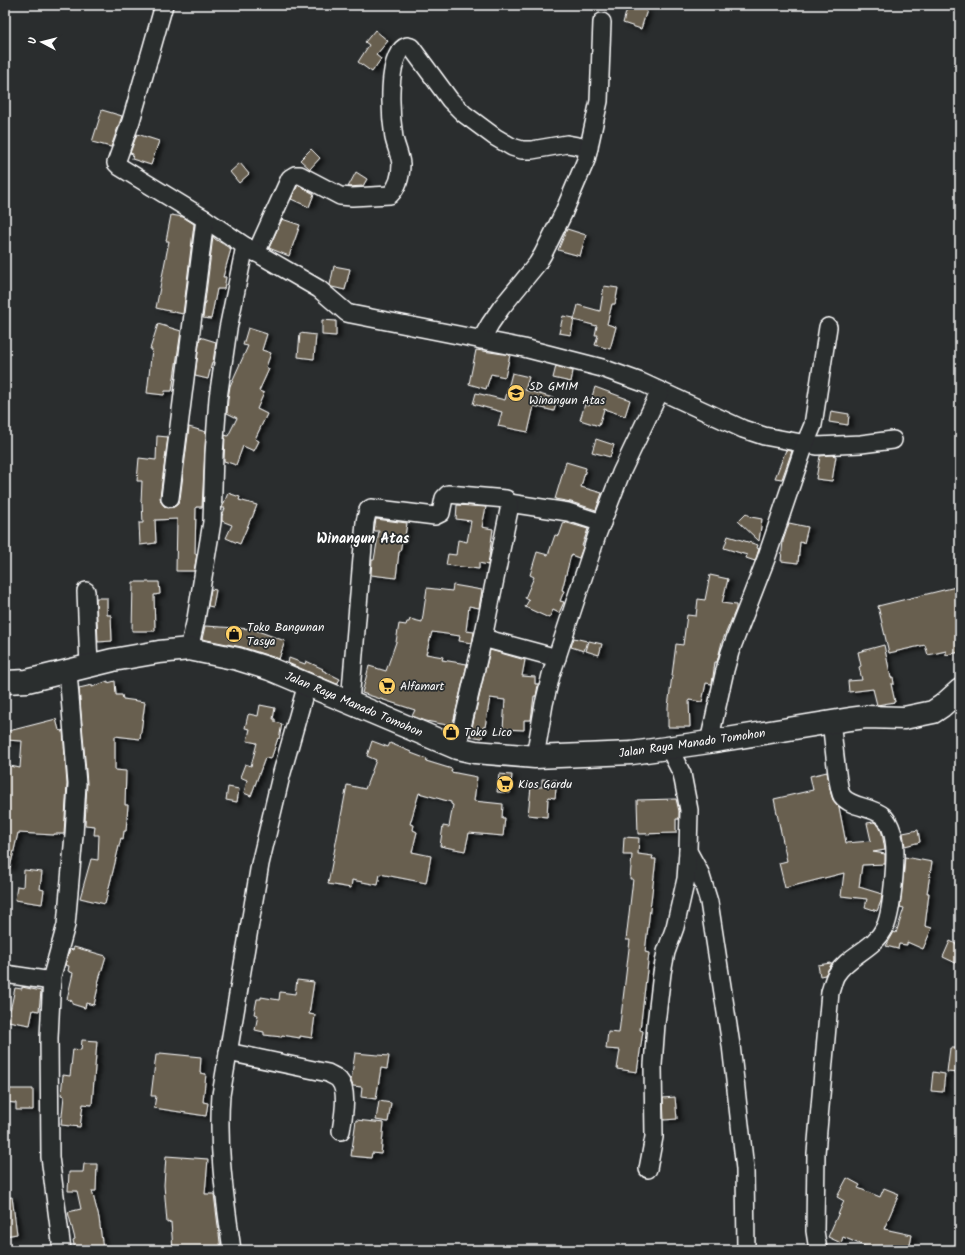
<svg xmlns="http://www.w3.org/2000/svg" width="965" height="1255" viewBox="0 0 965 1255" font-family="Kalam,sans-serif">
  <defs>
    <filter id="shadow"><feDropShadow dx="4.5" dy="2.5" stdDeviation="2" flood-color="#0009"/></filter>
  </defs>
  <rect width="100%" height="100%" fill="#2a2d2e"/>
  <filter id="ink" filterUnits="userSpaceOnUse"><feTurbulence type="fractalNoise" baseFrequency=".025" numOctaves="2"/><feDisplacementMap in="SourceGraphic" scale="8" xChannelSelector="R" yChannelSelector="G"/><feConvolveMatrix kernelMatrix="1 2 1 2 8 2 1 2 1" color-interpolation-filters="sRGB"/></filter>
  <g filter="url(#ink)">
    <g fill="#685f50" stroke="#fff" filter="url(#shadow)">
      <polygon points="628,5 647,10 641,29 623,23"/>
      <polygon points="375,30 388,41 376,55 381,59 372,72 358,62 369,45 365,42"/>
      <polygon points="102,110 122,116 111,147 92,142"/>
      <polygon points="137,134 159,141 151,165 132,159 133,154 130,153"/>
      <polygon points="311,149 320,158 310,169 300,160"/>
      <polygon points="240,163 249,174 239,183 230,172"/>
      <polygon points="356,172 367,179 363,186 348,187"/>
      <polygon points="298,185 314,194 309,207 291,199"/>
      <polygon points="171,215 183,217 194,224 183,314 156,308 169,241 166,241"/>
      <polygon points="282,219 300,225 289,256 269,248"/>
      <polygon points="567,229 586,235 580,256 558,250"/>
      <polygon points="213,236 215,239 231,249 223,277 226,277 224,289 217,289 211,319 203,318"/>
      <polygon points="334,266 350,269 345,290 332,287 330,285"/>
      <polygon points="604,286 618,288 615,304 612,304 607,324 616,327 610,349 595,345 598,335 595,335 597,326 574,320 578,305 600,311"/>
      <polygon points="563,316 574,318 571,335 559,333"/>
      <polygon points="322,320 336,321 336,336 322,335"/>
      <polygon points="158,324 181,331 172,391 165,391 164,395 147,393 152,349 150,349"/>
      <polygon points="248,328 267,334 262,350 271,353 266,367 269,369 259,391 264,393 257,409 267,414 255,439 259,441 254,451 243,446 236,465 224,461 225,435 228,436 237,418 227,413 228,399 230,386 248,346 243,345"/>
      <polygon points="300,333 316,335 314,359 298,357"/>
      <polygon points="200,337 216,342 213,362 212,362 208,379 195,376"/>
      <polygon points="476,350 510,355 505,377 491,374 486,389 469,384"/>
      <polygon points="556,366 573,371 571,382 553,378"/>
      <polygon points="512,373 529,377 525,390 557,399 554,411 534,406 528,432 498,426 502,412 473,404 476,393 505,400"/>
      <polygon points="595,387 630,400 625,416 604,409 599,426 580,420 585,404 589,406"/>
      <polygon points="831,411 849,414 848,425 829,422"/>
      <polygon points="189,427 206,432 202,507 196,507 195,554 197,554 194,571 176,571 177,519 155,520 156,543 140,545 139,523 143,523 142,503 141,502 142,481 137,481 139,458 156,460 157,436 168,437 160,497 161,502 164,506 168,508 174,507 178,504 180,499"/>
      <polygon points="596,439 614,445 610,457 592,452"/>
      <polygon points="786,450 792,451 782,479 775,478"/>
      <polygon points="831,455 836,456 832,481 816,479 820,456"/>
      <polygon points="566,462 586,468 581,487 602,493 596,510 571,502 555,499"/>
      <polygon points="228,493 240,497 239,500 257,505 252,518 251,518 240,544 226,538 232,525 222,521 222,516 225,508 222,508"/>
      <polygon points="457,505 486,507 482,527 493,529 488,565 479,563 479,569 446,565 448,554 456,555 458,540 467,542 471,521 456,519"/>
      <polygon points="746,513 751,517 762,519 759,541 738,521"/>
      <polygon points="376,519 407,523 405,536 403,536 400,552 399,552 396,578 371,575 372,560 374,560 379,531 374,531"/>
      <polygon points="564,522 588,529 582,546 583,547 579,558 571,555 562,590 564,591 560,601 564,602 559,613 553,610 549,618 525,607 529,600 525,598 534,577 530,575 537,552 548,555 555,535 559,536"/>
      <polygon points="789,523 808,527 804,543 800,542 798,563 781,561 783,541"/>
      <polygon points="728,536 758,545 757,548 759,549 755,561 746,558 747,555 724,548"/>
      <polygon points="710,575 728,579 722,603 736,605 736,609 722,642 717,662 715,662 712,684 706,683 702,702 689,700 690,727 668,727 668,707 676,644 683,645 687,615 696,616 698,599 705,600"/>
      <polygon points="133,582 159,582 160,594 154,595 155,631 132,631"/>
      <polygon points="453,585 482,590 479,608 469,606 466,631 474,632 472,643 459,641 460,636 432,632 426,654 443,657 442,660 467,664 451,732 446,730 447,725 426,721 412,716 415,710 362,693 369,666 386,671 396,642 399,624 406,625 407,622 409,622 410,619 422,622 427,588 452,591"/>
      <polygon points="960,586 960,652 946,655 946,651 928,655 925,645 889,653 878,606"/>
      <polygon points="211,589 216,590 213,607 208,606"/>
      <polygon points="96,598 107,598 107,615 111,615 112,641 98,642"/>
      <polygon points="205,626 252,629 285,641 279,659 242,647 202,639"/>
      <polygon points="574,638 587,641 584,651 571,647"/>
      <polygon points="589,641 602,644 599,655 586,651"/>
      <polygon points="884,645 891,678 893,677 894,684 891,684 895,702 877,705 873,689 849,692 848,681 862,680 859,667 861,666 858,652"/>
      <polygon points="490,650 525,660 522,676 535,677 535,684 538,684 538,685 536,696 534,696 531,720 524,720 524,730 503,729 505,700 490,698 485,727 483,727 482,738 470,736"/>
      <polygon points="289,658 305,664 306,661 323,669 322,670 340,679 337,684 288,663"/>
      <polygon points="108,681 108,683 115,681 116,695 122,695 123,699 145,702 140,739 115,736 115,770 126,771 125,805 128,805 126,831 124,831 123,839 121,838 105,904 80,898 91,859 98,860 99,835 94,835 95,826 85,825 87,783 79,688 92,685 92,687"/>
      <polygon points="260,705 275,708 273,719 275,719 275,722 282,724 279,739 278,738 271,759 265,758 251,796 244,793 247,780 240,777 245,764 251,766 257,743 247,741 250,729 245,728 248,715 249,714 258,716"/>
      <polygon points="56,719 59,730 63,731 67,784 64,834 54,834 54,835 18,833 10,868 5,867 5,765 20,768 22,741 5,740 5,732"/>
      <polygon points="372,741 388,747 390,743 411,752 411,753 427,759 426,761 452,769 451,772 477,777 474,801 503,804 502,818 505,818 503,836 469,833 465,851 440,846 443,826 449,827 453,805 451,804 451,802 419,793 410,824 414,825 413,830 417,832 412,852 431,856 426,883 380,874 378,885 352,880 351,888 328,884 347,785 365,789 376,760 367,756"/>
      <polygon points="827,772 831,794 833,800 839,807 846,843 871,841 867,823 874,822 879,826 882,833 885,850 873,852 885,854 885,864 862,865 859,887 882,894 881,901 877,911 865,907 867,899 841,896 844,873 785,888 779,863 787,861 774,799 813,790 810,776"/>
      <polygon points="499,774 512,775 510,793 497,792"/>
      <polygon points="542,779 557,780 555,798 548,797 547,817 528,815 531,787 542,787"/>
      <polygon points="228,787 239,789 237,802 226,800"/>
      <polygon points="676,799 679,811 679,819 676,819 676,833 638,834 637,800"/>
      <polygon points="918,830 920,842 905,846 903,833"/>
      <polygon points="624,837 639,838 638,854 653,856 652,859 656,859 645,952 649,953 640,1030 643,1031 637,1072 617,1069 620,1050 606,1049 608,1032 619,1033 630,940 626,940 633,879 630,879 632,855 623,855"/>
      <polygon points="905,857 932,862 927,893 929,893 925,926 932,928 923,949 907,942 907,945 899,944 898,949 886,946 894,932 896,933 904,908 900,907"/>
      <polygon points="24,870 42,872 40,889 44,890 42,904 15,900 17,886 23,887"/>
      <polygon points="950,941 960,946 960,965 943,957"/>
      <polygon points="74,947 106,956 98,983 99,983 94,1005 86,1003 85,1008 72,1004 72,1001 67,999 73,973 68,971 69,966 65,965 70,949 73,950"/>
      <polygon points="831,963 831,965 825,975 820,976 818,965"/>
      <polygon points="297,980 314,982 309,1014 315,1015 312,1038 300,1036 300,1038 282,1035 282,1037 264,1035 264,1032 255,1030 258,1015 254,1014 257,999 261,999 261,997 279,1000 280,992 295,994"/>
      <polygon points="22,987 41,991 39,1011 33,1010 30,1025 8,1021 15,988 22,989"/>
      <polygon points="82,1040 97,1041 92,1105 83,1104 80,1127 61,1125 64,1096 61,1095 63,1075 70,1076 73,1049 81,1050"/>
      <polygon points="950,1048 960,1048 960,1073 947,1072"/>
      <polygon points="160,1053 201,1057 200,1073 206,1074 203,1102 208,1103 206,1116 154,1108 156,1096 151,1096 156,1055 160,1055"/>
      <polygon points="355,1053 389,1056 387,1069 381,1068 376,1099 361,1097 362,1087 353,1086 351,1081"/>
      <polygon points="933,1072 945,1074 943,1092 931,1091"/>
      <polygon points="5,1089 33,1089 33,1110 16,1110 16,1103 5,1102"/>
      <polygon points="675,1097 677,1119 664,1120 663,1098"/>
      <polygon points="379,1101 391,1103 388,1122 376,1120"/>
      <polygon points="356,1120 384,1123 381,1154 372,1153 371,1158 351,1156"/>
      <polygon points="166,1156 208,1159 205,1194 214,1194 221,1250 173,1250 171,1222 167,1223 164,1185"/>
      <polygon points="84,1164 97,1164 96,1191 92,1191 99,1218 103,1250 75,1250 73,1240 75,1239 68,1212 81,1209 77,1191 68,1191 69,1172 83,1172"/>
      <polygon points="847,1178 860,1185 858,1188 880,1197 884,1188 899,1194 884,1229 912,1235 909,1250 874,1250 843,1237 841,1243 828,1237 844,1201 837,1197"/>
      <polygon points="12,1197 17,1234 5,1236 5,1198"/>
    </g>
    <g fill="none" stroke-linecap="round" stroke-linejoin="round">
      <defs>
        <g id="minor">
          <polyline points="164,5 131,121 116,163 120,167 205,219 245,246"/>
          <path d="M256,253L290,178L295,175H300L340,196L352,197L390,195C398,187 401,175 401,164C400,155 396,147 394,138C391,119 385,53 407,46L411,47L450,100L464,114L495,137L512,147L522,150H532L567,144L589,148"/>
          <polyline points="481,340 490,324 501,308 537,264 543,254 563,214 586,160 599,101 602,22"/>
          <polyline points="170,498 205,219"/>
          <polyline points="509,503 568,512 602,523"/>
          <polyline points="86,591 89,666"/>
          <polyline points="483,638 557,658"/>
          <polyline points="189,649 196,619 212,522 214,454 218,398 228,329 245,246 319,289 347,313 351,314 524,348 602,368 641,382 743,429 764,436 817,446 861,444 893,440"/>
          <polyline points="350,702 365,522 368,510 371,508 435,516 441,513 444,498 448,494 506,499 509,503 509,510 483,638 457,748"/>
          <polyline points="709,742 725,670 730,652 766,559 805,444 813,425 828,327"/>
          <polyline points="669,748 682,774 689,810 688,851 700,873 709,902 731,1045 745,1169 746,1250"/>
          <polyline points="535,757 544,704 551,675 597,535 621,473 660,391"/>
          <polyline points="5,974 52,981"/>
          <path d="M228,1052L328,1073C331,1075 337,1077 339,1080C349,1091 343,1118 341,1131"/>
          <polyline points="648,1169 654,1137 653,1065 656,1024 662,973 666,952 675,927 686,879 688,851"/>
          <polyline points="62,1250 50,1157 49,1038 52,976 66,925 74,835 77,784 68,672"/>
          <path d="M232,1250C225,1199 217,1147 221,1095L260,864L281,776L307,684"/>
          <path d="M818,1250L815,1231L816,1153L830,992C832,987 833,980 836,975C848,955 875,949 885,927C892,912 897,856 894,840C893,832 889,821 883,816C872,806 851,808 842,796C837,788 833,734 831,721"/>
        </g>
        <polyline id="highway" points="5,682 27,681 113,660 159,652 189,649 238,659 270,669 457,748 475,752 535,757 632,753 709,742 850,719 866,717 904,718 933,712 942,706 960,690"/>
      </defs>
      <use href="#minor" stroke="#fff" stroke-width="20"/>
      <use href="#highway" stroke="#fff" stroke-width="25"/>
      <use href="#minor" stroke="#2a2d2e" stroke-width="17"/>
      <use href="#highway" stroke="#2a2d2e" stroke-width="22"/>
    </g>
  </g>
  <defs>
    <symbol id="school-disc" viewBox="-11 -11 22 22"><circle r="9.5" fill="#ffd166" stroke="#2a2d2e"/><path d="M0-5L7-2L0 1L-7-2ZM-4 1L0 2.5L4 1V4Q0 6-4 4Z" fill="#111"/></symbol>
    <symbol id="shop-disc" viewBox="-11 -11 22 22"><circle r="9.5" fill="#ffd166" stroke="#2a2d2e"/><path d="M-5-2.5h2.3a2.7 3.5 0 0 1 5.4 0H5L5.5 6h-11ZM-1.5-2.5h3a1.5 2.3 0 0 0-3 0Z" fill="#111"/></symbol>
    <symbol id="supermarket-disc" viewBox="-11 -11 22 22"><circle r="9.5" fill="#ffd166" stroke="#2a2d2e"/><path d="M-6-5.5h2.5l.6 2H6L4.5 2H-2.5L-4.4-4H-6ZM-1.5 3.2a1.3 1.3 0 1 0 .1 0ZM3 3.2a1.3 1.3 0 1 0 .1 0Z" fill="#111"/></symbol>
  </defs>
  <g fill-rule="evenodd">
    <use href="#school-disc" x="506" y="383" width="20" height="20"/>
    <use href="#shop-disc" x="224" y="624" width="20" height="20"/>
    <use href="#supermarket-disc" x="377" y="676" width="20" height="20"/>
    <use href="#shop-disc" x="441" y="722" width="20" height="20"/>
    <use href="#supermarket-disc" x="495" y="774" width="20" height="20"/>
  </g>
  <g text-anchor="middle" stroke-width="3.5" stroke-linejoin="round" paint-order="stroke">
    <g font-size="12" fill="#fff" stroke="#2a2d2e" text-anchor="start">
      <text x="529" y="390">SD GMIM<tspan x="529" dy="14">Winangun Atas</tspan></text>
      <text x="247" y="631">Toko Bangunan<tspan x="247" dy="14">Tasya</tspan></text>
      <text x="400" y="690">Alfamart</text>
      <text x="464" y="736">Toko Lico</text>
      <text x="518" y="788">Kios Gardu</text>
    </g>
    <g font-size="12" fill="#fff" stroke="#2a2d2e">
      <text transform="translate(354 704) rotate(23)" y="4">Jalan Raya Manado Tomohon</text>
      <text transform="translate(692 743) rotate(-8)" y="4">Jalan Raya Manado Tomohon</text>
    </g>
    <g font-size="14" font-weight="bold" fill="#fff" stroke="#2a2d2e">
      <text x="363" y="543">Winangun Atas</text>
    </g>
  </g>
  <rect width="965" height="1255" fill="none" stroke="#2a2d2e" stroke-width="20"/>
  <rect x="10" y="10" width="945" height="1235" fill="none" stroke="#fff" stroke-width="1.5" filter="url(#ink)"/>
  <g transform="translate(42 42) rotate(277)" stroke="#2a2d2e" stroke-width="3" paint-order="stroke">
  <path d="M0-3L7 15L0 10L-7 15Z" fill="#ffffff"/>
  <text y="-6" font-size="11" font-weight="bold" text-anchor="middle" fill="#ffffff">U</text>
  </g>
</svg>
